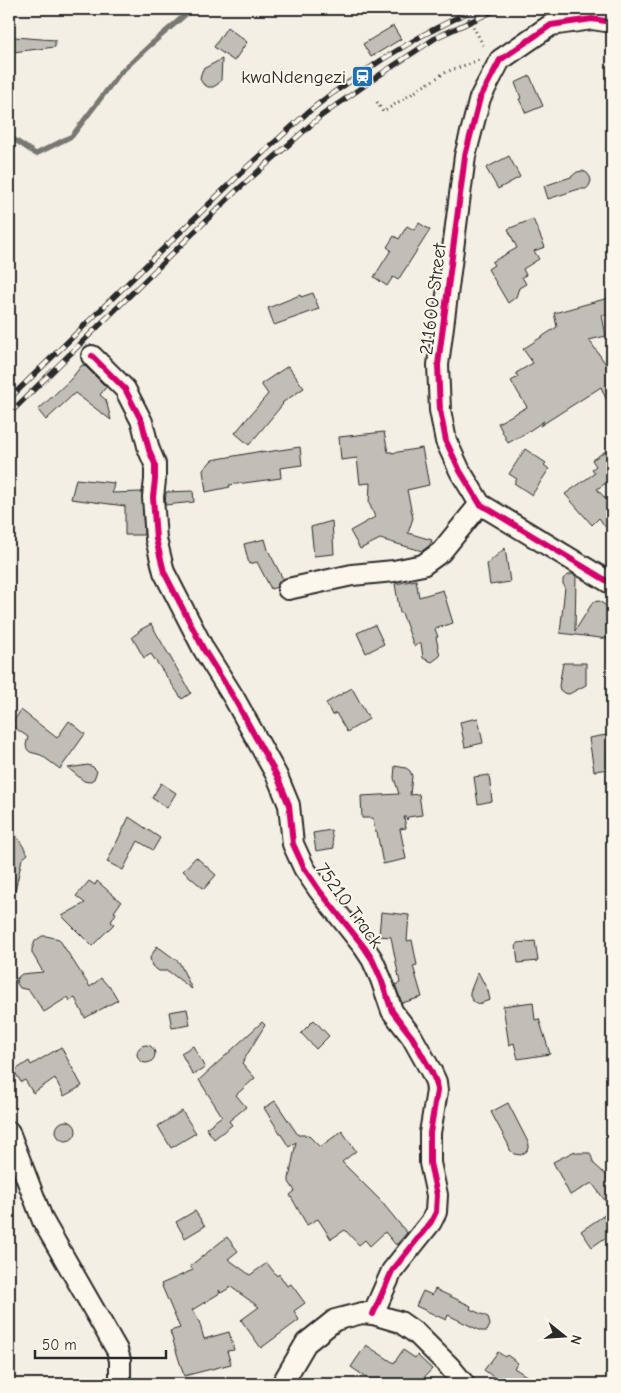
<svg xmlns="http://www.w3.org/2000/svg" width="621" height="1393" viewBox="0 0 621 1393" font-family="'Comic Neue',sans-serif">
  <rect width="100%" height="100%" fill="#f3efe4"/>
  <filter id="ink" filterUnits="userSpaceOnUse"><feTurbulence type="fractalNoise" baseFrequency=".02" numOctaves="2"/><feDisplacementMap in="SourceGraphic" scale="10" xChannelSelector="R" yChannelSelector="G"/><feConvolveMatrix kernelMatrix="1 2 1 2 8 2 1 2 1" color-interpolation-filters="sRGB"/></filter>
  <g filter="url(#ink)">
    <g fill="none" stroke-linecap="round" stroke-linejoin="round">
      <polyline stroke="#787772" stroke-width="5" points="9,136 36,154 72,136 120,73 149,46 192,9"/>
    </g>
    <g fill="#c0beb6" stroke="#2b2b2b">
      <polygon points="393,26 401,39 371,57 363,44"/>
      <polygon points="227,27 247,42 234,61 214,47"/>
      <polygon points="14,37 55,40 55,47 13,52"/>
      <polygon points="222,59 221,80 218,84 213,87 208,87 203,84 200,79 201,74 203,69"/>
      <polygon points="530,76 543,106 526,113 519,99 521,98 515,83"/>
      <polygon points="509,156 520,177 498,189 486,168"/>
      <polygon points="583,171 587,173 590,177 591,181 589,186 586,189 579,189 548,199 544,186 571,177 577,172"/>
      <polygon points="533,219 545,247 534,251 539,259 523,269 526,275 522,277 526,284 519,288 516,297 508,303 488,269 494,265 492,262 517,248 508,229"/>
      <polygon points="419,223 430,230 398,280 393,277 387,286 374,277 391,250 387,247 394,236 399,239 407,226 414,230"/>
      <polygon points="313,293 319,309 274,325 268,308 300,295 301,297"/>
      <polygon points="612,297 612,315 602,315 606,336 589,340 608,367 612,366 612,413 601,387 540,426 544,421 526,433 508,443 498,423 527,407 511,381 518,377 516,373 533,363 523,349 557,327 554,313"/>
      <polygon points="82,365 85,366 106,387 100,395 106,400 111,420 75,393 46,420 38,410 71,379"/>
      <polygon points="288,366 304,388 282,403 283,404 249,445 235,433 268,394 261,384"/>
      <polygon points="384,432 388,452 392,452 392,453 422,448 429,485 407,490 413,518 408,533 432,540 430,545 422,551 380,539 360,549 350,531 375,517 369,503 370,483 360,484 357,458 341,460 339,437"/>
      <polygon points="300,447 302,465 280,468 281,478 229,485 230,487 206,492 203,470 212,460 262,451 260,453"/>
      <polygon points="612,447 612,479 597,489 612,506 612,536 599,518 592,525 565,494 595,473 592,469 596,466 592,460"/>
      <polygon points="525,449 546,463 544,465 549,469 532,495 514,483 517,479 509,474"/>
      <polygon points="76,479 114,483 112,493 142,492 144,535 125,535 125,506 71,499"/>
      <polygon points="193,491 194,502 165,505 166,492"/>
      <polygon points="332,521 334,554 314,556 311,527"/>
      <polygon points="265,539 268,550 283,579 280,581 277,587 271,589 257,562 249,564 244,544"/>
      <polygon points="505,548 510,582 490,585 487,564"/>
      <polygon points="572,574 576,576 575,631 593,602 599,601 608,607 608,639 560,633 565,587 563,584 563,579 566,576"/>
      <polygon points="416,580 419,597 443,590 453,623 435,629 438,637 436,637 440,656 432,662 423,658 421,643 414,646 402,613 400,613 395,584"/>
      <polygon points="151,624 191,693 182,699 151,654 144,658 132,637 139,632 138,631"/>
      <polygon points="375,625 384,644 366,653 357,633"/>
      <polygon points="563,663 586,663 586,685 569,694 564,693 560,690 559,686"/>
      <polygon points="352,688 369,719 347,732 336,713 332,715 326,703"/>
      <polygon points="21,710 57,738 69,721 85,734 60,769 41,755 30,752 27,749 26,745 28,737 11,725"/>
      <polygon points="478,718 483,743 465,747 460,722"/>
      <polygon points="612,734 612,752 607,752 609,769 594,771 589,738"/>
      <polygon points="88,765 93,767 97,771 94,779 89,782 84,781 68,768"/>
      <polygon points="395,766 406,768 410,771 412,776 410,795 419,794 422,815 408,817 407,820 406,817 404,817 406,828 400,829 406,859 383,864 377,832 375,832 373,818 362,818 361,796 399,794 394,778"/>
      <polygon points="489,775 492,801 478,804 474,777"/>
      <polygon points="161,783 176,793 167,808 152,798"/>
      <polygon points="129,817 160,838 153,850 138,841 123,870 107,862"/>
      <polygon points="9,824 28,854 22,859 15,891 9,890"/>
      <polygon points="331,830 334,848 316,851 313,833"/>
      <polygon points="196,857 216,875 204,889 183,871"/>
      <polygon points="89,881 95,885 97,881 121,902 114,912 116,913 111,922 114,924 92,946 62,916 85,903 76,896"/>
      <polygon points="381,912 409,915 407,941 412,940 417,965 413,966 422,997 402,1003 395,985 400,983 391,937 379,936"/>
      <polygon points="42,936 46,936 59,939 90,987 101,978 108,986 109,985 118,1000 85,1018 75,998 70,1001 68,997 44,1012 29,990 20,988 16,982 18,977 22,974 43,972 32,953 32,949 35,941"/>
      <polygon points="535,941 538,961 518,963 516,945 517,945 517,943"/>
      <polygon points="157,946 179,962 192,989 168,971 159,971 152,966 150,958"/>
      <polygon points="478,972 488,991 490,1000 478,1004 473,1001 470,996 470,992"/>
      <polygon points="533,1002 535,1020 539,1019 550,1054 518,1059 514,1043 509,1045 503,1006"/>
      <polygon points="187,1009 190,1025 172,1028 169,1012"/>
      <polygon points="314,1020 329,1036 316,1049 301,1033"/>
      <polygon points="262,1022 265,1025 242,1063 255,1078 236,1095 246,1107 229,1121 232,1125 214,1139 206,1128 222,1116 199,1080"/>
      <circle cx="146" cy="1054" r="9"/>
      <polygon points="193,1046 205,1068 193,1075 181,1053"/>
      <polygon points="61,1047 82,1086 64,1096 55,1078 33,1093 25,1080 21,1082 14,1071 29,1061 31,1065"/>
      <polygon points="275,1101 298,1135 308,1135 320,1147 342,1131 356,1151 342,1162 380,1200 407,1233 396,1245 385,1232 370,1246 365,1240 359,1245 345,1230 331,1239 318,1219 307,1225 290,1195 295,1191 289,1182 289,1179 296,1142 289,1147 264,1108"/>
      <polygon points="508,1103 529,1144 527,1151 521,1155 514,1154 510,1150 508,1144 491,1112"/>
      <polygon points="182,1111 196,1133 171,1148 158,1126"/>
      <circle cx="66" cy="1131" r="10"/>
      <polygon points="575,1151 576,1153 590,1153 594,1164 612,1180 612,1210 592,1183 570,1195 553,1162"/>
      <polygon points="612,1210 612,1233 592,1247 581,1231"/>
      <polygon points="195,1211 205,1226 185,1238 176,1222"/>
      <polygon points="227,1237 238,1251 228,1259 250,1275 267,1263 277,1276 279,1274 287,1286 291,1284 305,1303 294,1311 299,1320 261,1348 241,1320 259,1307 231,1287 221,1293 219,1290 220,1293 192,1310 199,1321 204,1339 229,1332 234,1350 227,1351 231,1364 184,1376 170,1331 180,1328 161,1284 193,1270 190,1266"/>
      <polygon points="435,1289 471,1306 470,1309 488,1317 490,1325 487,1331 481,1331 448,1315 446,1320 416,1306 423,1291 432,1295"/>
      <polygon points="366,1345 394,1363 403,1350 415,1358 417,1355 432,1369 418,1384 376,1384 351,1367"/>
      <polygon points="498,1352 505,1357 507,1355 518,1363 514,1368 539,1384 503,1384 484,1370"/>
    </g>
    <g fill="none" stroke-linecap="round" stroke-linejoin="round">
      <defs>
        <g id="street">
          <polyline points="612,22 592,19 551,25 500,60 480,98 465,156 438,365 440,410 446,441 460,471 480,504 612,584"/>
          <polyline points="92,356 125,389 142,422 149,450 155,464 155,480 153,497 156,539 164,572 204,650 234,698 277,776 289,805 293,844 304,868 319,890 364,947 372,959 381,979 392,1011 412,1037 431,1071 436,1082 437,1091 430,1133 430,1163 437,1195 436,1212 431,1222 392,1271 373,1314"/>
          <polyline points="288,589 352,575 394,571 423,565 441,552 480,504"/>
          <polyline points="9,1132 43,1221 117,1350 120,1360 120,1384"/>
          <polyline points="282,1384 306,1343 335,1320 362,1313 373,1314 400,1322 417,1334 449,1366 464,1384"/>
        </g>
      </defs>
      <use href="#street" stroke="#2b2b2b" stroke-width="24"/>
      <g stroke="#2b2b2b" stroke-width="3" stroke-dasharray="1 4" stroke-linecap="butt">
        <polyline points="433,9 434,9"/>
        <polyline points="377,102 383,112 446,72 479,60"/>
      </g>
      <use href="#street" stroke="#fbf7ec" stroke-width="20"/>
      <defs>
        <g id="rail">
          <polyline points="9,399 246,168 307,113 330,95 383,59 423,35 474,9"/>
          <polyline points="9,414 235,192 321,116 378,76 437,37 498,9"/>
        </g>
      </defs>
      <use href="#rail" stroke="#2b2b2b" stroke-width="5.5"/>
      <use href="#rail" stroke="#fbf7ec" stroke-width="4" stroke-dasharray="11" stroke-linecap="butt"/>
      <polyline stroke="#2b2b2b" stroke-width="3" stroke-dasharray="1 4" stroke-linecap="butt" points="464,9 483,45"/>
      <defs>
        <g id="cycleway">
          <polyline points="612,22 592,19 551,25 500,60 480,98 465,156 438,365 440,410 446,441 460,471 480,504 612,584"/>
          <polyline points="92,356 125,389 142,422 149,450 155,464 155,480 153,497 156,539 164,572 204,650 234,698 277,776 289,805 293,844 304,868 319,890 364,947 372,959 381,979 392,1011 412,1037 431,1071 436,1082 437,1091 430,1133 430,1163 437,1195 436,1212 431,1222 392,1271 373,1314"/>
        </g>
      </defs>
      <use href="#cycleway" stroke="#fbf7ec" stroke-width="9"/>
      <use href="#cycleway" stroke="#d6006c" stroke-width="6"/>
    </g>
  </g>
  <defs>
    <symbol id="station-square" viewBox="-11 -11 22 22"><rect x="-9" y="-9" width="18" height="18" rx="4" fill="#1f6fb2" stroke="#fbf7ec"/><path d="M-3-6H3Q5-6 5-4V2Q5 4 3 4L4.5 6H3L1.5 4h-3L-3 6H-4.5L-3 4Q-5 4-5 2V-4Q-5-6-3-6ZM-3.5-4v3h7v-3ZM-3.5 1v1.5H-2V1ZM2 1v1.5H3.5V1Z" fill="#fff"/></symbol>
  </defs>
  <g fill-rule="evenodd">
    <use href="#station-square" x="350" y="64" width="25" height="25"/>
  </g>
  <g text-anchor="middle" stroke-width="4" stroke-linejoin="round" paint-order="stroke">
    <g font-size="19" fill="#2b2b2b" stroke="#fbf7ec" text-anchor="end">
      <text x="346" y="83">kwaNdengezi</text>
    </g>
    <g font-size="19" fill="#2b2b2b" stroke="#fbf7ec">
      <text transform="translate(432 299) rotate(-83)" y="7">211600 Street</text>
      <text transform="translate(350 905) rotate(54)" y="7">75210 Track</text>
    </g>
  </g>
  <rect width="621" height="1393" fill="none" stroke="#fbf7ec" stroke-width="30"/>
  <rect x="15" y="15" width="591" height="1363" fill="none" stroke="#2b2b2b" stroke-width="2" filter="url(#ink)"/>
  <g transform="translate(564 1336) rotate(107)" stroke="#fbf7ec" stroke-width="4" paint-order="stroke">
  <path d="M0-4L9 19L0 12L-9 19Z" fill="#2b2b2b"/>
  <text y="-8" font-size="14" font-weight="bold" text-anchor="middle" fill="#2b2b2b">N</text>
  </g>
  <path d="M35 1350v8h131v-8" fill="none" stroke="#2b2b2b" stroke-width="2.5"/>
  <text x="42" y="1350" font-size="15" fill="#2b2b2b" stroke="#fbf7ec" stroke-width="4" paint-order="stroke">50 m</text>
</svg>
